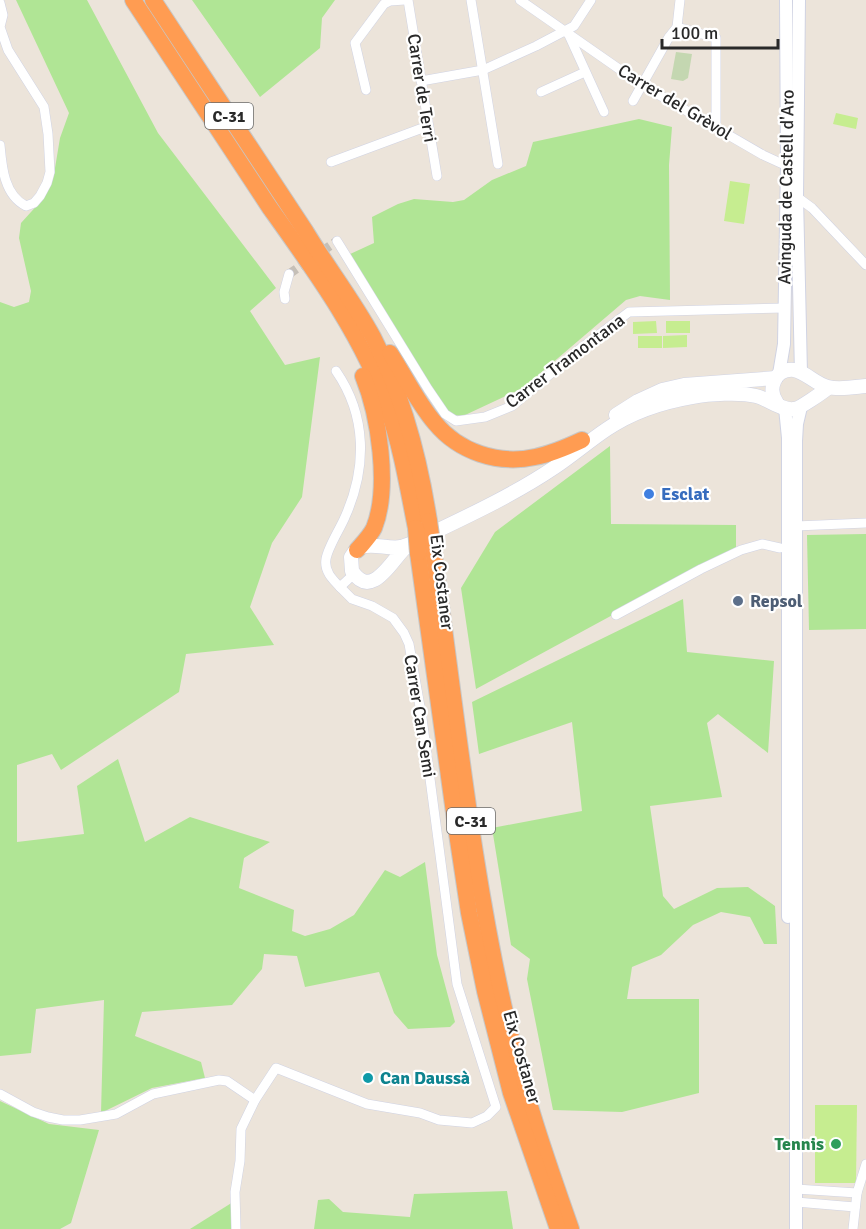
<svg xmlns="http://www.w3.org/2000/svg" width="866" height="1229" viewBox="0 0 866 1229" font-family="Signika,sans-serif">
  <rect width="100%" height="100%" fill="#ece4da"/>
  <g fill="#b0e595">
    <polygon points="16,0 87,0 158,133 276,288 250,311 285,365 320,357 302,497 272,543 250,607 274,645 186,654 179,692 61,770 52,754 17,765 17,842 84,834 77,786 118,759 145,842 190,817 270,842 244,858 239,888 294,910 292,931 305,936 330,929 354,915 385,870 400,877 425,862 437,955 455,1022 450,1027 408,1029 394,1013 379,972 305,987 297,956 264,954 262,969 232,1005 142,1012 135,1036 201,1062 205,1078 152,1088 101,1113 104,1000 36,1009 31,1053 0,1056 0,302 14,307 29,302 31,291 19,238 21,223 41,201 54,174 60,138 69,113"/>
    <polygon points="192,0 335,0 322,18 320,48 260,97"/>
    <polygon points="639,119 672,127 669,165 670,300 640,296 626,300 523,388 463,416 452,415 439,407 348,255 374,243 372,217 398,204 414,199 453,202 464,200 492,180 526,166 533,142"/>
    <polygon points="610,446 611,524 736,525 736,548 476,689 461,588 495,532"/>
    <polygon points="866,534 866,629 809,630 807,535"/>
    <polygon points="683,599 687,652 774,661 768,753 718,714 707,723 722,797 650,806 663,896 674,909 717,888 748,887 775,906 777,944 764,944 750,917 721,912 693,925 661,955 632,967 627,999 699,999 699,1093 622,1112 553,1110 527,979 530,959 511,945 492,828 582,811 572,722 479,754 472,702"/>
    <polygon points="0,1101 49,1124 99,1130 71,1223 60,1229 0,1229"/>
    <polygon points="507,1191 513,1229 314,1229 318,1200 329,1199 343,1212 410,1217 414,1194"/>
    <polygon points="233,1202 232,1229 190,1229"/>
  </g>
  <polygon fill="#c4d7b1" points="676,52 692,54 688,78 683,81 671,79"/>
  <g fill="#c6ed90">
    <polygon points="836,113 858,118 856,129 833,124"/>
    <polygon points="730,181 750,184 744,224 724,221"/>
    <polygon points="656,321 657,333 633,334 633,322"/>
    <rect x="666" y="321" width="24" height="12"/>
    <polygon points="687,335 687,347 663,348 663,336"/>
    <rect x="638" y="336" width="24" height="12"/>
    <polygon points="815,1105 857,1105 856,1183 815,1183"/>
  </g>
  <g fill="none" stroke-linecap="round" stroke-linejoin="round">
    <polyline stroke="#c5bfb7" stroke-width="9" stroke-dasharray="9 4.5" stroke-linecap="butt" points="289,274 337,241"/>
    <defs>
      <g id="minor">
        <polyline points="408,0 437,176"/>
        <polyline points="471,0 498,164"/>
        <polyline points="520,0 642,85 763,155 787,166"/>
        <path d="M0,3L3,15L0,27L8,50L44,107L48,134L50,172L47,183L40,196L34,203L26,206C4,195 2,167 0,145"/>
        <polyline points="677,27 716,38 716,128"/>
        <polyline points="568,33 604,112"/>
        <polyline points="421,81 483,70 536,46 574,26 591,0"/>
        <polyline points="366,90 355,43 384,4 390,1 405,0"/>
        <polyline points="541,92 585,72"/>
        <polyline points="633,101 669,37 677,27 680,0"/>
        <polyline points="331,162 428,126"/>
        <polyline points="797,197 812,208 866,265"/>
        <polyline points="337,241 428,389 445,414 456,421 485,417 512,406 580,349 629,312 785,308"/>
        <polyline points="285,299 284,292 289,274"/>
        <path d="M336,371C367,416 367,468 345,517C340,529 328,547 326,559C324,571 332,579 340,587L354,574"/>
        <polyline points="796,526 866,523"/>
        <polyline points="616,615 701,569 741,550 762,544 780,548"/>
        <polyline points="0,1094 33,1112 48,1117 63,1120 80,1120 116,1114 153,1094 219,1080 227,1081 255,1100"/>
        <polyline points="796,1189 857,1193"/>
        <polyline points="796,1202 855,1207"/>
        <polyline points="236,1229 235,1192 240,1161 241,1129 255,1100 276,1068 367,1104 420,1113 439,1120 472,1123 487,1116 496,1107 457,984 422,718 409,644 404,633 393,618 372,606 352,599 340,587"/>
        <polyline points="853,1229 857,1193 866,1164"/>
      </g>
      <g id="tertiary">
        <polyline points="799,0 797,197 801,373"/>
        <polyline points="779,374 784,344 787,166 786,0"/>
        <polyline points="785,408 788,438 788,917"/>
        <polyline points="796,1229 796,441 797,424 801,407"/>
      </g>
      <g id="secondary">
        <path d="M777,403C767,390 774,368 794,370C806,372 815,384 828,387C839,390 855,387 866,386"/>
        <polyline points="616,415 638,401 662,390 684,385 776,378"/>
        <path d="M408,545C393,557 373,602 352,571L351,557C362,537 383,550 401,547C410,545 418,540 426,536C470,515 515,494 555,467C573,455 589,441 607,429C632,412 663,402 692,397C709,394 740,392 756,396C768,399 783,411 794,409C799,409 823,392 828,388"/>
      </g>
      <g id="motorway">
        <path d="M133,0L270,208C315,271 364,338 389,412C402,450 408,489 416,528"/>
        <path d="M153,0L306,232C327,267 353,300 373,337C403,395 419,456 429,521"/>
        <path d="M390,353C405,376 417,402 435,423C459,452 498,465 535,457C551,454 567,447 582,440"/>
        <path d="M433,549C456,707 471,866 507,1021C523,1091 547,1161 571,1229"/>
        <path d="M357,550C363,543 370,536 374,528C390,488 379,415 363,376"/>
        <polyline points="418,553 456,827 469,913 485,991 511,1093 558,1229"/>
      </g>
    </defs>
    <use href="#minor" stroke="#d0d3e3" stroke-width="10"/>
    <use href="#tertiary" stroke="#d0d3e3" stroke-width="14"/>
    <use href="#secondary" stroke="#d0d3e3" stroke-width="15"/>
    <use href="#motorway" stroke="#c7c7c7" stroke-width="18"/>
    <use href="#minor" stroke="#fff" stroke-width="9"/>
    <use href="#tertiary" stroke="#fff" stroke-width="12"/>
    <use href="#secondary" stroke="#fff" stroke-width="14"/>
    <use href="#motorway" stroke="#ff9c52" stroke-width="16"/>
    <defs>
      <g id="motorway-bridge">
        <polyline points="429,521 433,549"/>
        <polyline points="416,528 418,553"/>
      </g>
    </defs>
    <use href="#motorway-bridge" stroke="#c7c7c7" stroke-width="18" stroke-linecap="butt"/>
    <use href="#motorway-bridge" stroke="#ff9c52" stroke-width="16"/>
  </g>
  <circle fill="#3f7fe0" stroke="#fff" stroke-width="2" cx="649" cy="494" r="6"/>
  <circle fill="#5c6f8a" stroke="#fff" stroke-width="2" cx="738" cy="601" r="6"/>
  <circle fill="#0f9aa8" stroke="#fff" stroke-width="2" cx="368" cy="1078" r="6"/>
  <circle fill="#2e9e5b" stroke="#fff" stroke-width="2" cx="836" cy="1144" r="6"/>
  <g text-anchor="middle" stroke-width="4.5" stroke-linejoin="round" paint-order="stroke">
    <g fill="#fff" stroke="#696969" stroke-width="1.5">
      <rect x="205" y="103" width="48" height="26" rx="4.5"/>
      <rect x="447" y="808" width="48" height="26" rx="4.5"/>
    </g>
    <g font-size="16" font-weight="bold" fill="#292929">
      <text x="229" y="122">C-31</text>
      <text x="471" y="827">C-31</text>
    </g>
    <g font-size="18" fill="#292929" stroke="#fff">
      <text transform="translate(422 88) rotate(81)" y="6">Carrer de Terri</text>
      <text transform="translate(675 102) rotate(31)" y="6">Carrer del Grèvol</text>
      <text transform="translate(786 187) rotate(-89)" y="6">Avinguda de Castell d'Aro</text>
      <text transform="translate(565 361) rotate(-37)" y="6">Carrer Tramontana</text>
      <text transform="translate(442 582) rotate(83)" y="6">Eix Costaner</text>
      <text transform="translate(420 716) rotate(81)" y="6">Carrer Can Semi</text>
      <text transform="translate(522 1057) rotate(74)" y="6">Eix Costaner</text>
    </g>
    <g font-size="18" font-weight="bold" fill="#366cbe" stroke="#fff" text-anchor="start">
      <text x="661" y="500">Esclat</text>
    </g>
    <g font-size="18" font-weight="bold" fill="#4e5e75" stroke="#fff" text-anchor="start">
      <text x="750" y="607">Repsol</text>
    </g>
    <g font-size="18" font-weight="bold" fill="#0d838f" stroke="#fff" text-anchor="start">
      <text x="380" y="1084">Can Daussà</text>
    </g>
    <g font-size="18" font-weight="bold" fill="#27864d" stroke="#fff" text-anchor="end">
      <text x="824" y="1150">Tennis</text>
    </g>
  </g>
  <path d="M662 39v9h116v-9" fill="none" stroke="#292929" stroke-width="3"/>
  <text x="671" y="39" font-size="18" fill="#292929" stroke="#ffffff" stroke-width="4.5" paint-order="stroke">100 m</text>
</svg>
